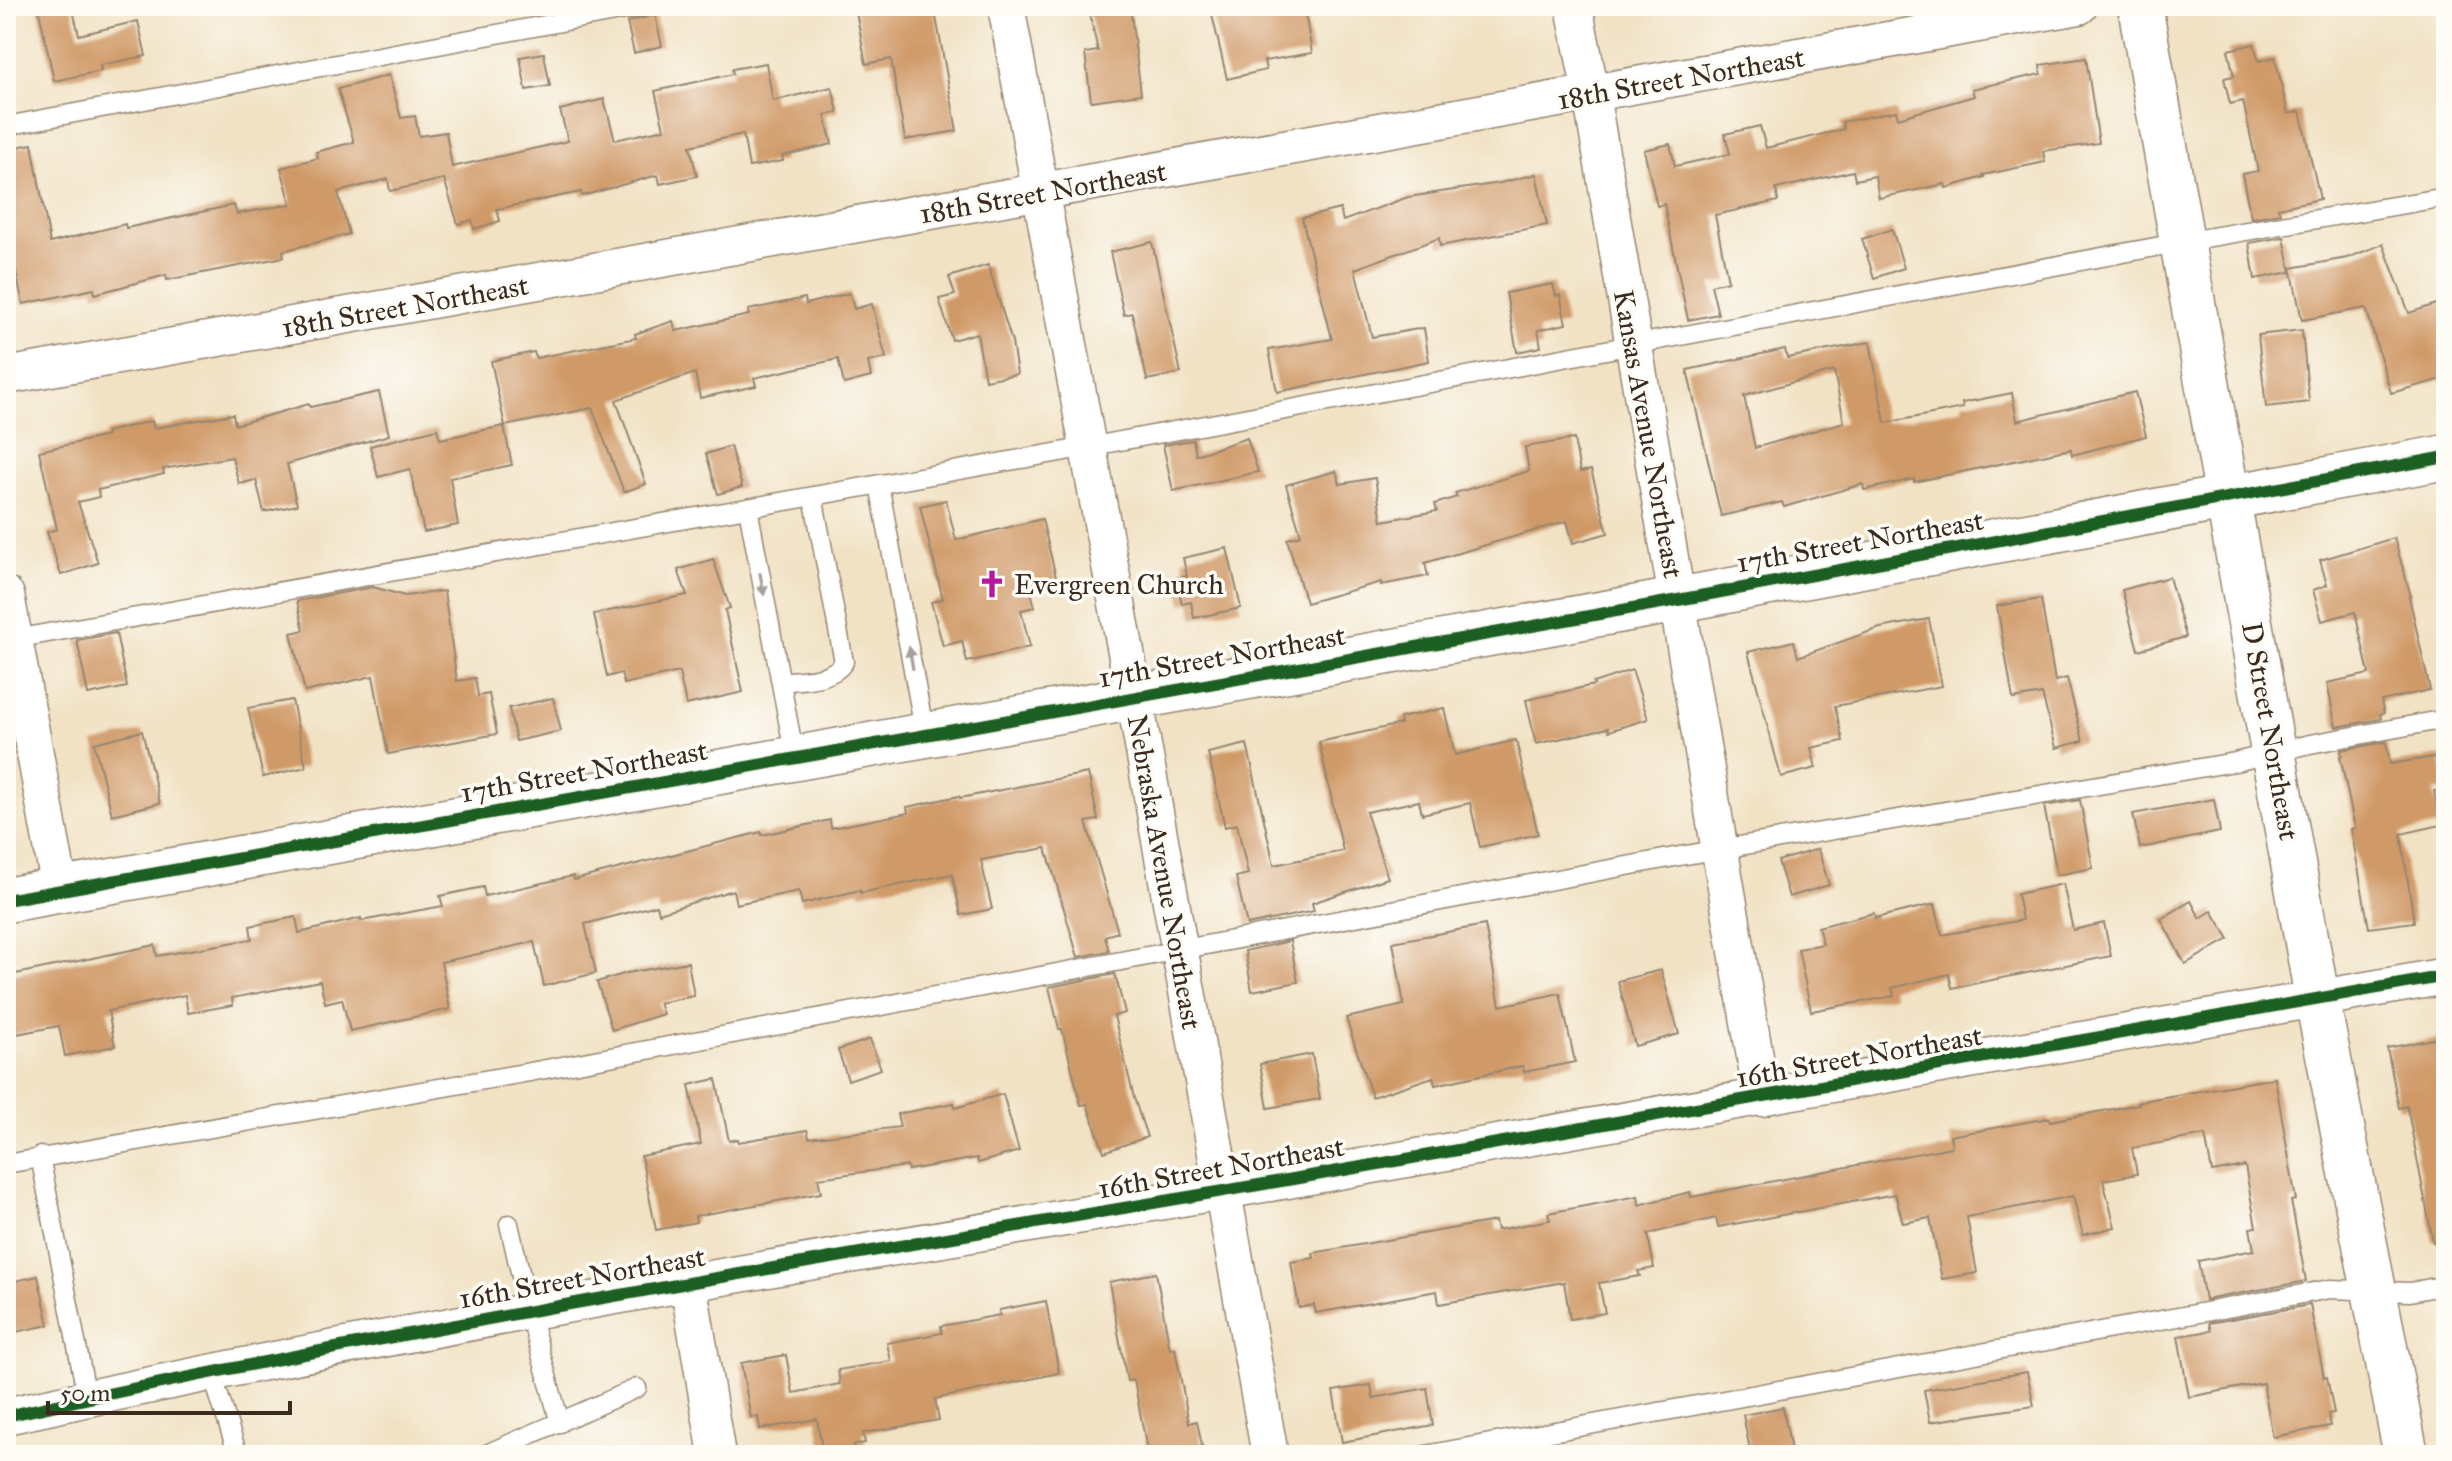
<svg xmlns="http://www.w3.org/2000/svg" width="2452" height="1461" viewBox="0 0 2452 1461" font-family="'IM FELL Great Primer',serif">
  <rect width="100%" height="100%" fill="#fdfcf7"/>
  <filter id="ink" filterUnits="userSpaceOnUse"><feTurbulence type="fractalNoise" baseFrequency=".0125" numOctaves="2"/><feDisplacementMap in="SourceGraphic" scale="16" xChannelSelector="R" yChannelSelector="G"/><feConvolveMatrix kernelMatrix="1 2 1 2 8 2 1 2 1" color-interpolation-filters="sRGB"/></filter>
  <filter id="wash" filterUnits="userSpaceOnUse"><feTurbulence type="fractalNoise" baseFrequency=".006" numOctaves="4" result="noise"/><feDisplacementMap in="SourceGraphic" scale="32" xChannelSelector="R" yChannelSelector="G"/><feGaussianBlur stdDeviation="1.8" result="paint"/><feColorMatrix in="noise" values="0 0 0 0 0 0 0 0 0 0 0 0 0 0 0 0 0 1.4 0 .05"/><feComposite in="paint" operator="in"/></filter>
  <g filter="url(#wash)">
    <rect width="100%" height="100%" fill="#f1e2c4"/>
    <g id="blocks">
      <g fill="#d09a68" fill-rule="evenodd">
        <polygon points="38,6 72,6 79,35 138,21 146,56 100,65 101,71 54,81"/>
        <polygon points="855,6 934,6 957,131 905,140 891,59 866,64"/>
        <polygon points="1088,6 1130,6 1141,94 1091,101 1085,53 1098,51"/>
        <polygon points="1210,6 1304,6 1312,53 1264,61 1266,70 1227,79"/>
        <polygon points="655,15 662,46 634,53 627,22"/>
        <polygon points="2254,44 2259,61 2275,57 2288,114 2300,111 2320,199 2278,208 2280,213 2251,218 2242,174 2258,171 2243,101 2230,104 2224,78 2234,76 2228,50"/>
        <polygon points="544,53 550,86 526,90 520,57"/>
        <polygon points="2086,58 2099,143 2043,151 2045,162 1983,175 1984,177 1946,188 1945,184 1879,198 1875,176 1855,180 1853,171 1776,189 1778,201 1715,215 1728,281 1711,285 1718,314 1688,320 1664,204 1657,206 1644,150 1670,144 1675,166 1730,154 1725,134 1760,126 1766,148 1844,129 1842,122 1896,111 1898,118 1974,96 1972,89 2041,74 2040,65"/>
        <polygon points="766,63 773,101 832,87 838,112 825,115 832,144 782,156 783,161 749,167 743,134 690,146 697,176 660,184 658,175 582,196 581,192 497,209 500,221 474,229 472,220 458,224 444,179 390,191 388,179 338,192 349,234 283,251 284,257 167,280 166,275 95,294 94,289 23,304 6,227 6,149 32,144 50,243 125,224 126,228 234,205 237,214 291,204 281,168 318,158 316,152 354,142 338,89 389,75 401,118 415,116 419,136 446,132 452,167 568,141 560,110 604,99 615,140 664,129 655,91 733,74 732,69"/>
        <polygon points="1536,174 1547,225 1440,246 1439,238 1355,269 1372,337 1424,328 1429,361 1277,392 1269,350 1332,339 1302,218 1340,209 1343,221 1408,197 1500,183"/>
        <polygon points="1892,229 1904,268 1874,278 1862,239"/>
        <polygon points="2284,237 2291,272 2255,279 2249,243"/>
        <polygon points="1152,242 1181,373 1147,380 1132,313 1124,315 1110,252"/>
        <polygon points="2383,244 2409,313 2446,301 2446,378 2391,393 2366,308 2302,320 2291,268 2347,258"/>
        <polygon points="988,265 1012,342 1017,374 985,380 977,333 952,340 939,299 955,295 949,277"/>
        <polygon points="1553,284 1556,296 1560,295 1566,324 1538,330 1541,347 1517,352 1506,293"/>
        <polygon points="850,293 854,309 872,304 886,358 868,362 871,377 844,384 838,359 754,378 756,386 700,398 695,373 616,400 646,484 624,492 592,408 505,426 491,361 534,352 536,358 636,338 635,334 673,321 676,331 749,315 748,310 805,298 806,304"/>
        <polygon points="2302,330 2309,402 2266,407 2258,335"/>
        <path d="M1870,342L1885,423L1963,408L1962,403L2012,393L2017,421L2135,392L2146,436L2072,455L2071,449L1914,482V479L1864,490L1863,484L1784,507L1782,502L1721,516L1687,370L1785,349L1787,358ZM1834,371L1844,422L1755,448L1744,396Z"/>
        <polygon points="379,392 389,435 287,464 297,505 264,512 256,480 239,484 232,457 163,469 164,474 98,490 99,497 78,502 98,563 61,575 47,532 57,529 39,451 107,436 106,432 152,421 154,428 233,414 235,425 309,404 310,407"/>
        <polygon points="504,426 512,465 450,478 458,525 424,532 410,469 378,477 370,446 437,429 440,439"/>
        <polygon points="1247,438 1258,472 1173,491 1163,445 1193,440 1196,455"/>
        <polygon points="1574,439 1580,472 1591,470 1608,533 1573,543 1567,521 1425,563 1428,576 1381,585 1381,582 1306,603 1287,539 1301,535 1286,485 1336,471 1340,484 1375,478 1382,521 1437,511 1435,504 1457,497 1455,493 1529,471 1525,447"/>
        <polygon points="730,446 742,487 718,494 706,454"/>
        <polygon points="946,500 956,540 1042,519 1057,581 1030,588 1035,607 1021,610 1030,647 967,662 962,641 943,646 931,602 943,599 920,506"/>
        <polygon points="2394,538 2411,596 2409,596 2430,690 2381,701 2384,713 2380,714 2381,719 2336,727 2327,683 2369,674 2355,612 2322,621 2313,590 2327,585 2320,560"/>
        <polygon points="1227,548 1241,608 1194,618 1191,602 1182,604 1176,578 1187,576 1183,558"/>
        <polygon points="713,559 730,608 725,610 743,692 686,705 679,672 624,684 621,673 607,677 594,614 687,595 678,570"/>
        <polygon points="2169,577 2186,637 2138,650 2122,590"/>
        <polygon points="373,587 405,596 444,591 457,681 475,678 478,696 489,694 497,734 388,754 373,676 305,692 291,633 304,630 297,601"/>
        <polygon points="2041,599 2055,681 2067,678 2083,741 2056,748 2042,694 2013,699 1997,606"/>
        <polygon points="1929,619 1942,686 1835,706 1843,741 1811,748 1816,768 1781,777 1748,652 1794,641 1798,657 1880,628"/>
        <polygon points="116,633 127,687 88,695 77,640"/>
        <polygon points="1632,670 1648,719 1609,731 1608,728 1536,744 1526,700 1594,685 1593,683"/>
        <polygon points="553,698 561,731 516,741 509,708"/>
        <polygon points="292,700 306,767 263,777 248,708"/>
        <polygon points="1444,708 1455,755 1516,740 1538,834 1480,847 1470,803 1422,814 1419,801 1366,812 1388,878 1312,903 1314,911 1247,925 1236,877 1248,874 1237,824 1225,827 1208,753 1247,744 1274,865 1343,851 1319,742 1401,724 1400,718"/>
        <polygon points="142,731 160,803 112,815 94,743"/>
        <polygon points="2386,742 2390,764 2441,756 2446,789 2434,791 2441,825 2401,834 2414,922 2369,928 2351,829 2355,828 2340,756 2342,755 2341,750"/>
        <polygon points="1088,773 1098,820 1086,822 1118,932 1105,936 1109,951 1078,957 1046,848 981,860 992,909 961,915 952,874 860,893 860,890 802,904 799,891 736,904 733,890 659,913 657,905 585,924 596,973 544,986 534,942 441,962 450,1009 350,1031 342,999 325,1003 320,981 232,998 233,1005 188,1013 185,995 108,1011 115,1046 65,1056 59,1026 6,1036 6,976 155,945 157,956 252,939 250,926 296,917 299,933 361,918 361,921 443,906 440,896 483,887 485,896 573,876 574,880 761,832 762,835 830,820 831,828 908,813 907,807 959,796 960,798"/>
        <polygon points="2214,799 2220,832 2140,848 2133,814"/>
        <polygon points="2080,800 2093,868 2057,875 2044,806"/>
        <polygon points="1818,849 1829,885 1789,897 1778,861"/>
        <polygon points="2063,884 2073,930 2104,923 2111,956 1952,988 1949,974 1892,988 1894,996 1811,1011 1798,949 1823,944 1818,927 1874,913 1875,918 1935,904 1942,935 2022,920 2017,894"/>
        <polygon points="2191,901 2200,918 2212,911 2229,939 2185,964 2161,919"/>
        <polygon points="1485,925 1500,1006 1560,993 1575,1062 1524,1072 1522,1066 1435,1085 1433,1077 1372,1097 1346,1018 1404,1005 1393,942"/>
        <polygon points="1290,941 1298,982 1252,991 1245,951"/>
        <polygon points="688,962 694,996 659,1003 663,1014 612,1030 597,982 627,973"/>
        <polygon points="1661,970 1679,1034 1635,1046 1618,981"/>
        <polygon points="1115,974 1125,1013 1114,1016 1134,1098 1147,1137 1104,1152 1087,1104 1081,1105 1062,1029 1059,1029 1049,987"/>
        <polygon points="2439,1038 2446,1076 2446,1241 2433,1242 2407,1106 2399,1108 2387,1048"/>
        <polygon points="870,1039 881,1069 848,1080 838,1050"/>
        <polygon points="1312,1054 1320,1099 1268,1108 1260,1064"/>
        <polygon points="2275,1078 2296,1200 2291,1201 2306,1281 2205,1300 2198,1261 2254,1250 2250,1228 2256,1227 2245,1166 2212,1172 2205,1135 2132,1148 2137,1174 2103,1180 2115,1227 2083,1235 2073,1196 1967,1217 1977,1273 1942,1279 1930,1218 1903,1223 1895,1194 1718,1227 1716,1218 1648,1234 1654,1268 1638,1271 1640,1276 1599,1283 1605,1313 1570,1319 1564,1282 1439,1304 1437,1291 1316,1313 1314,1305 1299,1308 1291,1262 1314,1258 1313,1253 1495,1221 1497,1230 1550,1220 1548,1213 1638,1196 1639,1205 1690,1192 1691,1197 1952,1147 1950,1136 2049,1118 2050,1121 2139,1104 2138,1102 2153,1099"/>
        <polygon points="716,1079 729,1141 738,1139 738,1142 807,1130 809,1138 900,1127 897,1114 954,1103 955,1108 1003,1094 1019,1151 978,1163 977,1158 908,1170 907,1166 818,1178 821,1193 695,1216 696,1222 656,1230 641,1156 701,1144 689,1085"/>
        <polygon points="1156,1273 1170,1349 1175,1348 1189,1423 1197,1421 1203,1451 1182,1455 1148,1455 1134,1380 1127,1381 1109,1282"/>
        <polygon points="38,1276 49,1325 6,1334 6,1283"/>
        <polygon points="1046,1301 1059,1373 935,1399 939,1420 863,1433 865,1443 854,1445 856,1455 823,1455 817,1419 760,1429 758,1417 751,1418 741,1363 786,1355 793,1393 840,1384 838,1370 891,1361 887,1343 942,1333 941,1326 1000,1315 999,1310"/>
        <polygon points="2310,1305 2324,1378 2327,1377 2334,1413 2328,1414 2330,1426 2273,1437 2263,1383 2189,1397 2178,1336 2211,1331 2209,1323"/>
        <polygon points="2027,1372 2034,1406 1930,1422 1924,1390"/>
        <polygon points="1371,1385 1373,1398 1427,1388 1433,1425 1342,1442 1333,1391"/>
        <polygon points="1783,1407 1791,1451 1751,1455 1743,1415"/>
      </g>
    </g>
  </g>
  <g filter="url(#ink)">
    <use href="#blocks" fill-opacity="0" stroke="#968671" stroke-width="2"/>
    <g fill="none" stroke-linecap="round" stroke-linejoin="round">
      <defs>
        <g id="service">
          <polyline points="6,126 646,6"/>
          <polyline points="879,484 925,735"/>
          <polyline points="748,508 795,758"/>
          <polyline points="9,640 1088,447 2182,242 2446,197"/>
          <path d="M781,682C801,679 832,681 844,662L813,496"/>
          <polyline points="40,1156 87,1398"/>
          <polyline points="6,1164 530,1072 1680,856 2235,762 2310,744 2446,719"/>
          <polyline points="509,1224 529,1311 560,1423"/>
          <polyline points="211,1371 238,1455"/>
          <polyline points="484,1455 637,1388"/>
          <polyline points="1425,1455 2330,1289 2410,1292 2446,1285"/>
        </g>
        <g id="minor">
          <polyline points="1006,6 1134,695 1270,1455"/>
          <polyline points="1574,6 1591,94 1762,1098"/>
          <polyline points="6,376 2079,6"/>
          <polyline points="6,595 60,890"/>
          <polyline points="688,1282 717,1455"/>
          <path d="M6,1416C432,1322 863,1253 1293,1179C1677,1113 2061,1042 2446,976"/>
        </g>
        <polyline id="tertiary" points="2140,6 2317,998 2406,1455"/>
        <polyline id="secondary" points="6,900 1678,600 2446,457"/>
      </defs>
      <use href="#service" stroke="#968671" stroke-width="21"/>
      <use href="#minor" stroke="#968671" stroke-width="39"/>
      <use href="#tertiary" stroke="#968671" stroke-width="47"/>
      <use href="#secondary" stroke="#968671" stroke-width="47"/>
      <use href="#service" stroke="#fff" stroke-width="18"/>
      <use href="#minor" stroke="#fff" stroke-width="36"/>
      <use href="#tertiary" stroke="#fff" stroke-width="44"/>
      <use href="#secondary" stroke="#fff" stroke-width="44"/>
      <defs>
        <g id="cycleway">
          <polyline points="6,900 1678,600 2446,457"/>
          <path d="M6,1416C432,1322 863,1253 1293,1179C1677,1113 2061,1042 2446,976"/>
        </g>
      </defs>
      <use href="#cycleway" stroke="#fdfcf7" stroke-width="17"/>
      <use href="#cycleway" stroke="#1b5e20" stroke-width="12"/>
    </g>
    <defs><path id="oneway-solid" d="M-6-.8H1V-3.2L6.5 0L1 3.2V.8H-6Z" transform="scale(2)"/></defs>
    <g fill="#a79f9a">
      <use href="#oneway-solid" transform="translate(762 584) rotate(79)"/>
      <use href="#oneway-solid" transform="translate(911 658) rotate(-100)"/>
    </g>
  </g>
  <defs>
    <symbol id="church-bare" viewBox="-9 -9 18 18"><path d="M-1.2-6h2.4v3.5h3.3v2.4h-3.3V6h-2.4V-.1h-3.3v-2.4h3.3Z" fill="#b5179e" stroke="#fdfcf7" stroke-width="2.5" paint-order="stroke"/></symbol>
  </defs>
  <g fill-rule="evenodd">
    <use href="#church-bare" x="972" y="564" width="40" height="40"/>
  </g>
  <g text-anchor="middle" stroke-width="7" stroke-linejoin="round" paint-order="stroke">
    <g font-size="28" fill="#3b2a1e" stroke="#fdfcf7">
      <text transform="translate(1681 78) rotate(-10)" y="10">18th Street Northeast</text>
      <text transform="translate(1043 192) rotate(-10)" y="10">18th Street Northeast</text>
      <text transform="translate(405 306) rotate(-10)" y="10">18th Street Northeast</text>
      <text transform="translate(1649 434) rotate(80)" y="10">Kansas Avenue Northeast</text>
      <text transform="translate(1860 541) rotate(-10)" y="10">17th Street Northeast</text>
      <text transform="translate(1222 656) rotate(-10)" y="10">17th Street Northeast</text>
      <text transform="translate(2271 731) rotate(80)" y="10">D Street Northeast</text>
      <text transform="translate(584 771) rotate(-10)" y="10">17th Street Northeast</text>
      <text transform="translate(1165 872) rotate(80)" y="10">Nebraska Avenue Northeast</text>
      <text transform="translate(1859 1056) rotate(-10)" y="10">16th Street Northeast</text>
      <text transform="translate(1221 1167) rotate(-10)" y="10">16th Street Northeast</text>
      <text transform="translate(582 1277) rotate(-10)" y="10">16th Street Northeast</text>
    </g>
    <g font-size="28" fill="#3b2a1e" stroke="#fdfcf7" text-anchor="start">
      <text x="1014" y="594">Evergreen Church</text>
    </g>
  </g>
  <rect width="2452" height="1461" fill="none" stroke="#fdfcf7" stroke-width="32"/>
  <path d="M48 1401v12h242v-12" fill="none" stroke="#3b2a1e" stroke-width="4"/>
  <text x="60" y="1401" font-size="24" fill="#3b2a1e" stroke="#fdfcf7" stroke-width="6" paint-order="stroke">50 m</text>
</svg>
